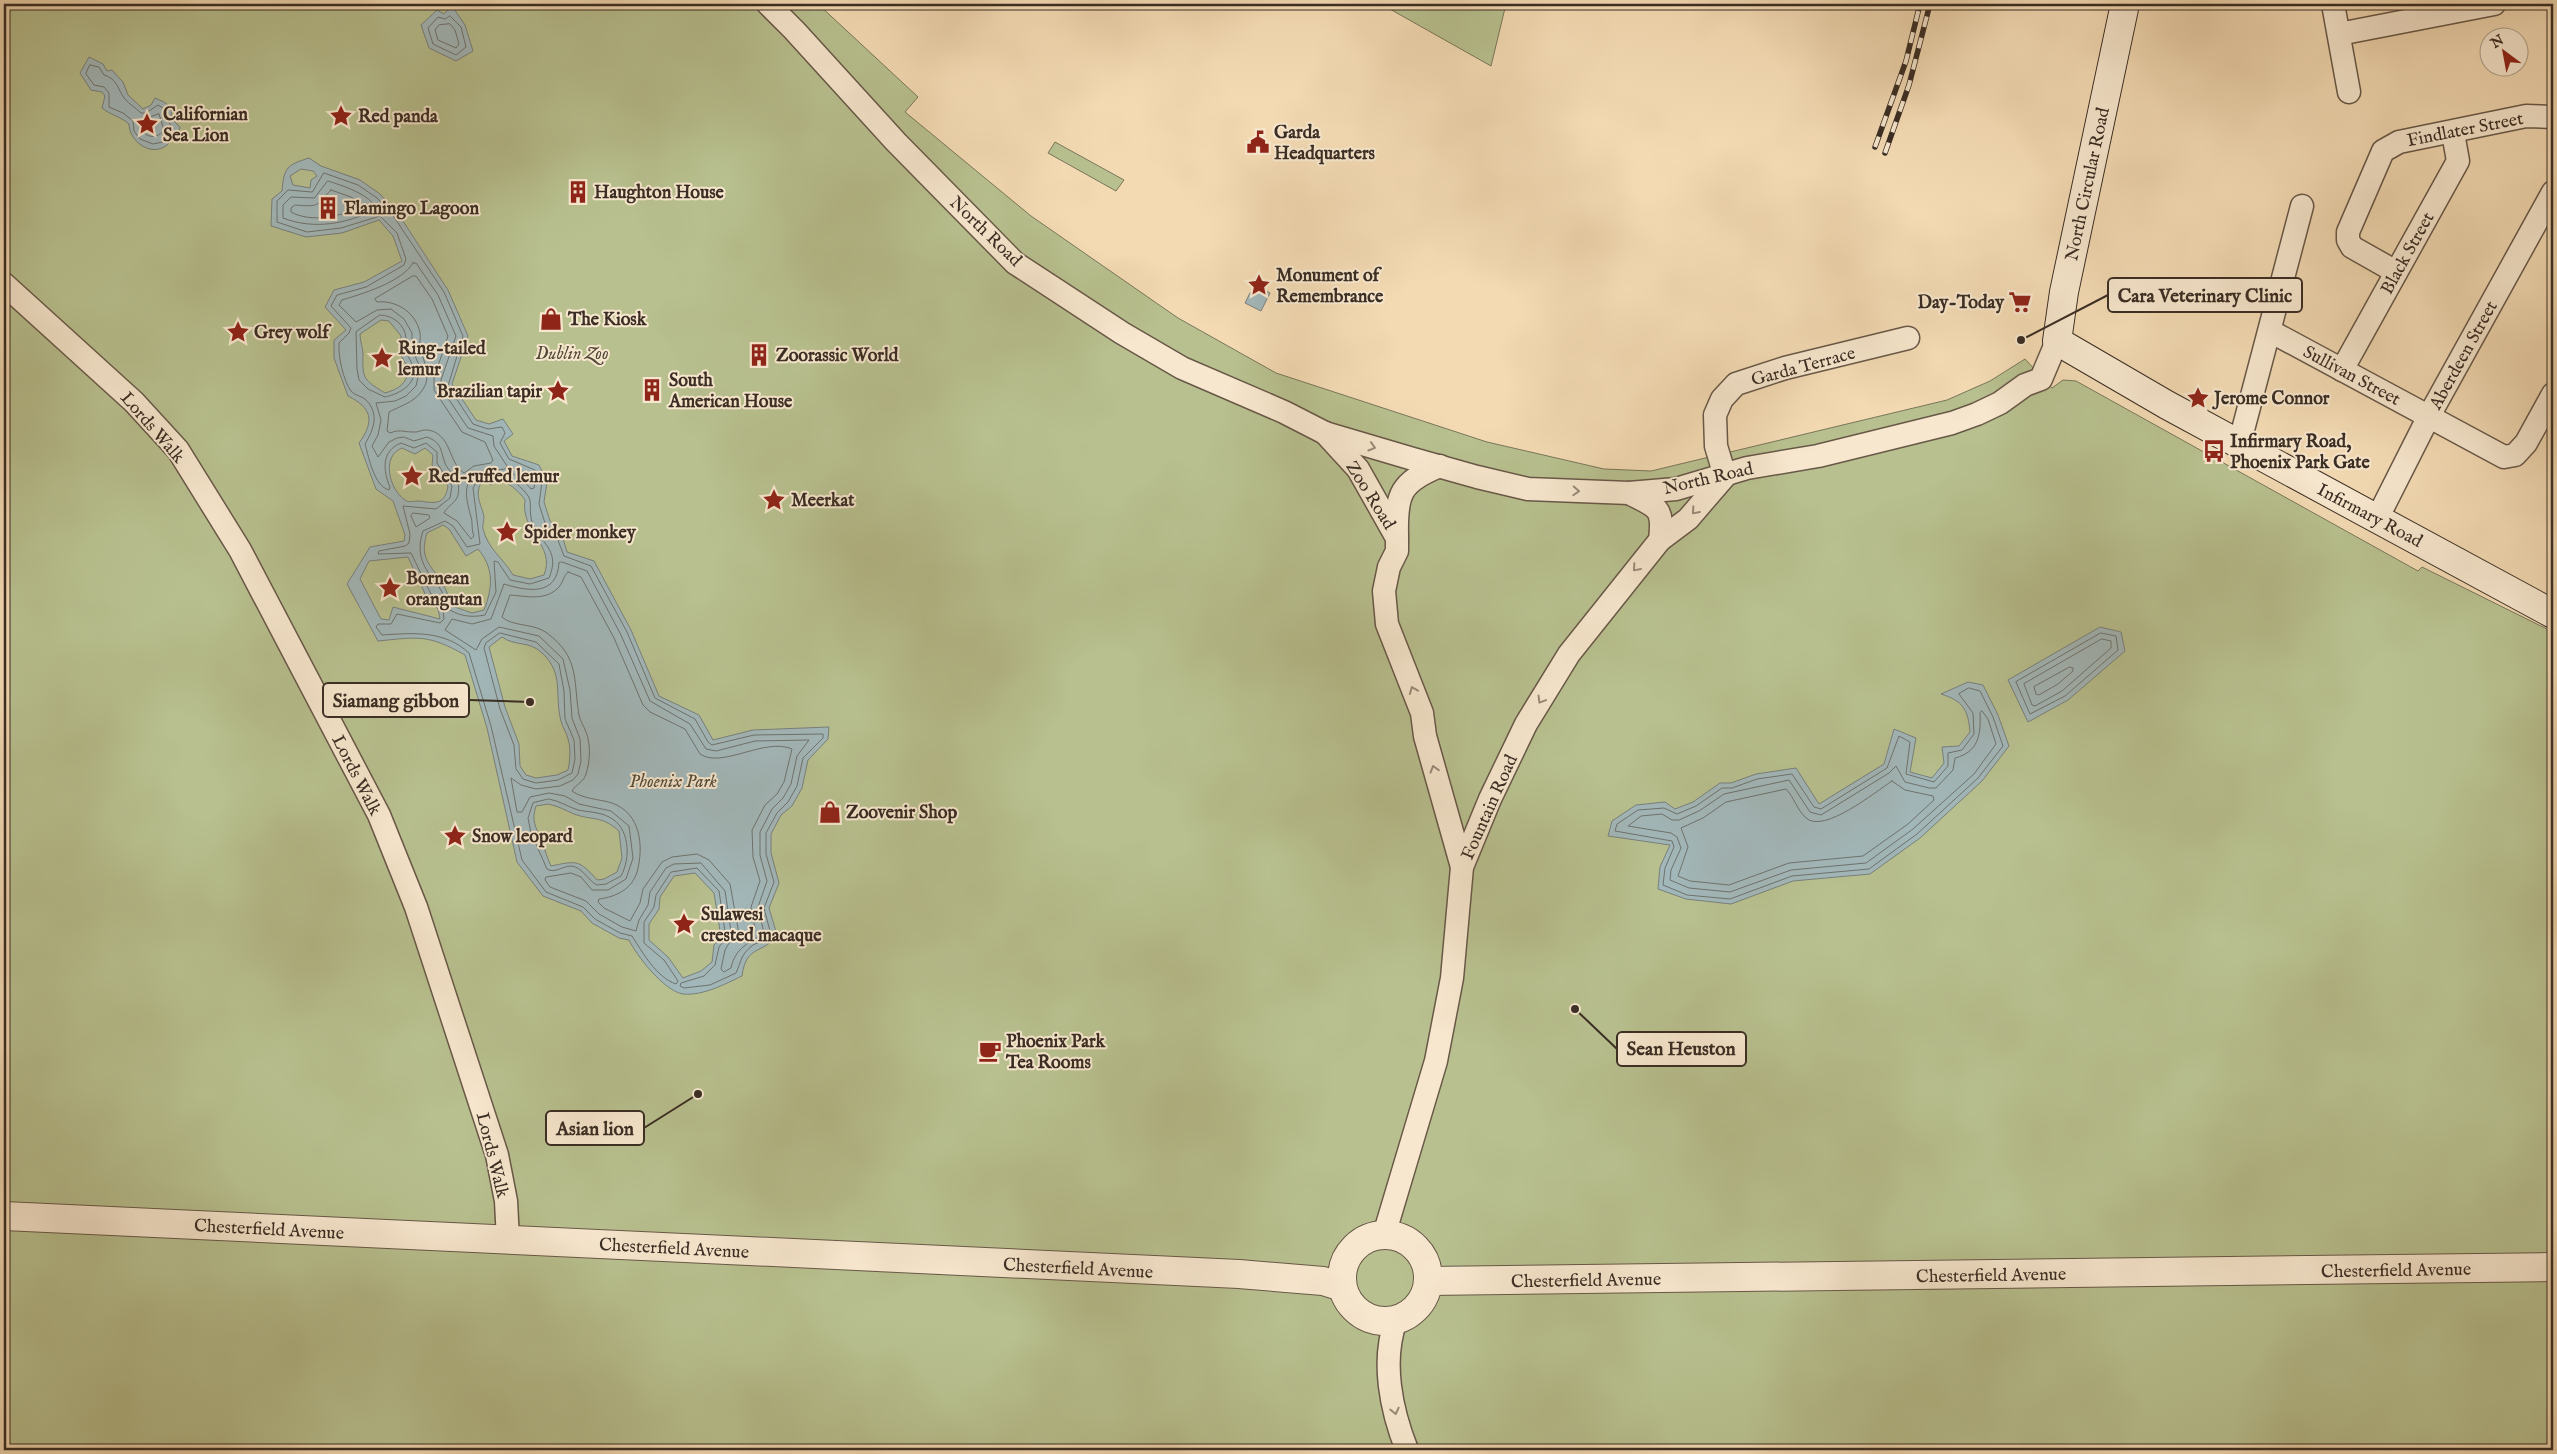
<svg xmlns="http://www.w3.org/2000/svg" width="2557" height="1454" viewBox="0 0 2557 1454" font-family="'IM FELL English',serif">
  <rect width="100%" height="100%" fill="#f3dab3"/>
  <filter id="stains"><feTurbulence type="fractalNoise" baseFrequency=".004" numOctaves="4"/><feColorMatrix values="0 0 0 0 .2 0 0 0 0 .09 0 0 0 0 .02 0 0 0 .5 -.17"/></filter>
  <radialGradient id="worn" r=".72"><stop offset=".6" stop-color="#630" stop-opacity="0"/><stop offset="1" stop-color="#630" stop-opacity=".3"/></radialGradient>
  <g fill="#b8c08f" stroke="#79765a">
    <polygon points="4,4 818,4 918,97 905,112 1031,216 1178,318 1276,373 1487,442 1604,469 1651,471 1947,400 1990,381 2025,359 2052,388 2063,380 2076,381 2418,571 2422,567 2553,632 2553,1450 4,1450"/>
    <polygon points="1381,4 1506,4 1491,66"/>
    <polygon points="1055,142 1124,180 1116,191 1048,153"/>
  </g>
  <g fill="#a2b7b9" stroke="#78807d" fill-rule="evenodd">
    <polygon points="452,6 465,25 473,51 456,61 429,48 421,25 437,10 444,14"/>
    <path d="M89,57L103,64L107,71L112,70L123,82L128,95L143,109L151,105L155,98L164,102L172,108L171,118L180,127C179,133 178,132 174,136C171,139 169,144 166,146C149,157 129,140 129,124C120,116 110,115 102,108L105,96L102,92L91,90L80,73Z"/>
    <path d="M309,158L321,166L360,180L380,194L399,215L448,290L468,336L452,384L476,420L489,424L503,419L513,434L504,441L512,456L539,465L547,482L544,502L550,521L561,532L567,552L594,561L631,630L659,696L699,715L713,740L753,730L829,727L828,739L808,760L802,788L792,806L781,815L771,834V853L779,883L769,908L777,935C763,955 746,944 742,976C725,984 703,996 683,994C664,991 637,956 629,940L619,938L592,923L581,911L543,896L517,862L487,728L465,655C428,634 418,637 378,641L347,584L370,547L404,541L405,535L393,501L376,489L359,443C375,421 372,408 348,396L334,358V340L346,330L325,307L334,290L364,282L402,261L393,236L379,220L342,233L306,237L271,226L272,199L282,191C284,167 287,165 309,158ZM301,169L313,171L317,176L311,180L310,188L293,185L290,176ZM381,320L389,321L401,336L399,352L409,370C406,384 399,389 385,393C364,380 362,379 363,354C363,348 360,341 360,334ZM402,448L415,454L425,448L433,455L432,465L448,486C445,506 434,503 419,501C414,501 409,503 405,500C389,489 381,456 402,448ZM496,481C507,480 519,491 525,500C520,532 556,545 544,575L530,579L513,575C503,558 488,549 483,529C482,525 484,522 484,517C482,505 474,496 481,483L486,482L491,485ZM443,525L449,529L466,556L478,549C494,568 493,587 484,610L472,613L452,606C449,599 447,590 442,583C430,564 419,558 427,533ZM408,557L427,598L438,609L440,619L393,607L389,620L381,619L360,579L369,561ZM502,637C514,646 529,641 541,652C565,673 554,695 561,721C562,727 567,733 568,739C571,748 570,760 568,770L557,775L536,778L526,775L520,766L519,744L505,707L489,647ZM548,804C558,806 565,810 574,814C593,821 601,815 619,831L622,858L617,872L604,879L597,880C579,859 576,861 551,866C547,858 545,849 541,840C536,827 531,821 536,806ZM695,873L714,893L721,937L714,945L712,962L701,971L683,978L668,957L649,940V924L659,909L660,897L674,876Z"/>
    <polygon points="1261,288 1270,293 1261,311 1245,303 1250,293"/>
    <polygon points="2100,627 2121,632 2125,651 2068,700 2028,722 2008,680"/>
    <path d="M1968,682L1983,685L1998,715L2009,746L1982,781L1920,838L1870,874L1793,881L1731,904L1686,899L1658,889L1660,867L1670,845L1608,836L1612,821L1636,805L1665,802L1675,809L1693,802L1720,783H1731L1756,774L1796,768L1819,804L1884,764L1894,729L1916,738L1910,772L1932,778L1944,763L1942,747L1959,746L1970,732C1968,709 1963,701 1941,694Z"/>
  </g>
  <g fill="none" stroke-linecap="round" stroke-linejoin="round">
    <g stroke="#6e726e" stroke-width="1">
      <polygon points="450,16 461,27 466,47 456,55 433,44 428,28 438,17 445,19"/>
      <polygon points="450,24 455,30 459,44 456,48 438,40 435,30 439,25"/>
      <path d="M90,65L99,67L104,75C118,79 117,89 125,99C129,104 136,108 141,113H146L158,105L166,110L167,119L173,129L163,142L153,144L140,139L134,131L133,121L123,113L109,107V93L104,87L94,85L86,74Z"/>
      <path d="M159,114L164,130C155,142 139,136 140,121Z"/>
      <path d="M324,173L358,185L377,198L394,217L444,292L463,336L448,386L473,424L488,429L502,427L505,433L500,443L509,459L535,470L542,482L539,504L545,523L556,535L564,556L591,566L627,632L655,698L695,719L708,742L712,745L754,735L823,734V738L803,758L797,786L788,802L777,813L766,833V854L774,882L764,908L771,935C767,942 760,941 753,945C740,955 742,960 736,973L710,985L684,988L680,986L681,983L704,976L715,965L719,947L726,938L719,891L697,868L671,872L656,895L654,907L644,922V943L664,960L678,981L676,984C656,977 643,953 632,936L620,933L595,919L583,907L546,892L522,860L491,726L469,653C444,630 413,633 382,635L376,627L378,624H391L397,614L440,623L444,619L443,609L445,607C458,616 470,618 485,615L496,592L494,561L498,562L510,580L530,584L549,578C560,552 544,546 534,526C529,517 531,509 530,500C528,492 512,479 505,476C503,475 482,478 479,478L473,488L480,544L467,547L453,526L445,521L423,531C409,572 449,583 444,605L431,594L411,553L378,554L379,551L405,546L409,543L410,534L403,506L436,509L450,498L452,486L437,463V452L426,443L414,448L401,443C381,451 383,471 390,487L389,490C374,486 369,458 365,444C374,429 380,413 365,399C361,396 354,395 351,391C343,380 338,356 339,343L349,333L351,328L331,306L337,295L366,287L404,265L406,259L397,233L380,216L341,228L307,232L277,222V201L288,190L312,192Z"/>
      <path d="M328,181C341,185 372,195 376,209C347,224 314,230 283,218V205L291,197L314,198Z"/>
      <path d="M331,190L351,197L360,203L361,206C341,217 311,223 291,212V208L295,205C321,207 315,206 331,190Z"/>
      <path d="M413,263H416L438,295L456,336L441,380V388L468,428L493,436L494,446L507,466L505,469L477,473C461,483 467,502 471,517C473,523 471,529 474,536L471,539L457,521L444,513C447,506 456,503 458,495C462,474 447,474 444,460C440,449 442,443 427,437L414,441L404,437L397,438L389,442L378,457L372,446L378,435L381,420L376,403L395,401L406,396L416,386L420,368L412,348V333L404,319L391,309L377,310L356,322L339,305L342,300C362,294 402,282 413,263Z"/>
      <path d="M413,276H416L432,299L448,336L434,378V390L462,432L485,442L493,460L491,463L474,466L464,473C448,463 452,434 428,430C422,429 418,433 413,432C403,432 400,429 390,433L387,431L389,412C400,406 413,403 421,392C433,377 424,363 420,348C419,343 421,338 420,333C416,312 396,300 377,302L375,299Z"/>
      <path d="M380,315C392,315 405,324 406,338C406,341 404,346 405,349C406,355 412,361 413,367C418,384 399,394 385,397L368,389L359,380L357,369L356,332Z"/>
      <path d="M513,468L530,474L535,483L534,488L531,489C525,481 517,479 511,471Z"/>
      <polygon points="413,513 429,515 430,518 416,527 411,516"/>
      <path d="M562,562L587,571L621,635L650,701L690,724L706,749L716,751L755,741L809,740L797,756L791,784L783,798L772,809L760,832V855L767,881L758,907L764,933C749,943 735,948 731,968L724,972L721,969L725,950L732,938L725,891L701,863L674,864L666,868L650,892L648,905L639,920L636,931L622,927L599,914L586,901L550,887L545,880L546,877L571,873L581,877L592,890H608L626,879L633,858L629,826L611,811L579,804L565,796L549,793L530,797L522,812H517L511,778L521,785L536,789L560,786L573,780L578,774L581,761L580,739L572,718L570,690L563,659L539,636L499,627L482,639L476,650L445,630L452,619L472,624L491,619L504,584C527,591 557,597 559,563Z"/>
      <path d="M568,572L581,577L614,638L643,705L650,712L685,729L700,754C722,769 765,737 792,749L784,782L777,794L765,805L752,830L753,857L760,881L751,907L755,928L743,936L739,934L730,884L709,860L697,854L672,857L662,862L643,889L640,903L630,921L604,908L598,902L599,899C616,897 632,889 637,872C644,847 641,813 612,803C599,799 583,799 572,791C575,785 584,782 586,774C590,762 591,744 586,732C584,726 580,721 579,715C573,679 580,658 547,633C534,623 513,627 502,617L510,595C525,596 544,601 557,589C563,584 563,576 568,572Z"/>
      <polygon points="500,633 536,642 559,664 564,691 565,719 574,740 575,759 572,773 558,780 536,783 523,779 516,769 514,745 500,709 484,648 486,643"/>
      <polygon points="2101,633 2116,636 2118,650 2065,696 2030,714 2016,682"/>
      <polygon points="2102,639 2111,641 2111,648 2062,691 2035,706 2032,705 2024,684"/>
      <polygon points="2070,667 2073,668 2073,671 2058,684 2039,695 2036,694 2034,687"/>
      <polygon points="1969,688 1980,691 1993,717 2003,746 1978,778 1917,834 1869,869 1792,876 1730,899 1687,895 1663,885 1665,868 1674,847 1672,841 1615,831 1617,824 1638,810 1664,808 1677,814 1696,806 1722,788 1732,788 1757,779 1792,774 1814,807 1821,809 1887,768 1899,736 1910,742 1906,774 1934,782 1948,766 1948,753 1962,750 1974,734 1973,713 1959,694"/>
      <path d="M1982,711L1988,719L1996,744L1974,774L1913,829L1866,863L1791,870L1730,892L1689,888L1670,880L1671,870L1681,848L1677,837L1671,833L1628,826L1641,816L1662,814L1672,820H1679L1699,811L1724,794L1789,780L1810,812L1821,815L1889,773L1896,766L1905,782L1929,788H1936L1953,770L1955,758C1979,752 1981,734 1980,713Z"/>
      <path d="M1892,781L1905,790L1933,796L1934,800L1908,824L1863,856L1789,863L1729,885L1690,881L1678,876L1688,847L1681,828L1703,818L1726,802L1786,789C1794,797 1797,810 1806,818C1824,834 1875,792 1892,781Z"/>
      <path d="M549,799C560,801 568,807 578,810C588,812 600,812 609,817C630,827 631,858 621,876L606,884L597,885C587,880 583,867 571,866C562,866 555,874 547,869L531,833L528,818L533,803Z"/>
    </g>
    <defs>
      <g id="minor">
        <polyline points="768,4 794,30 896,142 1015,263 1122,333 1182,368 1284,412 1325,433 1413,459 1477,477 1528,489 1629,493 1676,489 1747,468 1818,456 1952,423 1977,414 2000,403 2025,385 2041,379 2057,341"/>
        <polyline points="2333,4 2349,92"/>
        <polyline points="2339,34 2494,4"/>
        <polyline points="2396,272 2352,247 2348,240 2348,232 2383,151 2399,142 2526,116 2553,117"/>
        <polyline points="4,284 134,402 178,450 240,550 379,815 416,907 497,1155 506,1201 508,1240"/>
        <polyline points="2270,331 2504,457 2515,455 2526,443 2553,394"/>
        <polyline points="2342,370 2458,161 2453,133"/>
        <polyline points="1325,433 1358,469 1397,538 1397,551 1389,567 1384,591 1387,624 1422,713 1425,736 1462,867"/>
        <polyline points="2239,445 2302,206"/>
        <polyline points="1725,476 1716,446 1715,415 1722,399 1736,384 1785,368 1908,338"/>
        <polyline points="2377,519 2429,416 2553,192"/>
        <path d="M1397,535C1396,494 1400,482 1440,466"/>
        <polyline points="1660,540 1688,519 1725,476"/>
        <path d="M1384,1235L1436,1061L1452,978L1462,867L1490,799L1526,724L1569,654L1660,540C1664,506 1657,508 1629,493"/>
        <path d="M1396,1320C1381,1361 1391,1410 1407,1450"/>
      </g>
      <g id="tertiary">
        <polyline points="4,1216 1239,1274 1323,1281 1342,1287"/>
        <circle cx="1385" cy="1278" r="43"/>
        <polyline points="1428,1281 2553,1267"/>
      </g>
      <polyline id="secondary" points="2125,4 2064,292 2057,341 2167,405 2553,614"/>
    </defs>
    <use href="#minor" stroke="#685848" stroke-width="25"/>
    <use href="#tertiary" stroke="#685848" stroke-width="30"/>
    <use href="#secondary" stroke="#3a2d24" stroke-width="30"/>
    <use href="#minor" stroke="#f7e7ce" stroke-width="22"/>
    <use href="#tertiary" stroke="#f7e7ce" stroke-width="28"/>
    <use href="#secondary" stroke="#f7e7ce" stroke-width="28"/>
    <defs>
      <g id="rail">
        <polyline points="1875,147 1906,61 1920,4"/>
        <polyline points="1885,153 1909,85 1930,4"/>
      </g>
    </defs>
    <use href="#rail" stroke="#3a2d24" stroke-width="5.5"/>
    <use href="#rail" stroke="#f7e7ce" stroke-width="4" stroke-dasharray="11" stroke-linecap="butt"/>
  </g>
  <defs><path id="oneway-chevron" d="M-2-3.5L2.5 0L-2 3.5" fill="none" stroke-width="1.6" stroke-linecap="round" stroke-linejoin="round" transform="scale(1.25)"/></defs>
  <g stroke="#988a79">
    <use href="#oneway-chevron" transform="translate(1372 447) rotate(17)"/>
    <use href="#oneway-chevron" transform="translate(1576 491) rotate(3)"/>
    <use href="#oneway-chevron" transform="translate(1695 511) rotate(131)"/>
    <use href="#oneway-chevron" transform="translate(1636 568) rotate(131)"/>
    <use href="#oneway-chevron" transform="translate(1413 690) rotate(-112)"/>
    <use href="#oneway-chevron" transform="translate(1541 700) rotate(121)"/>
    <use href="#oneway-chevron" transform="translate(1434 769) rotate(-106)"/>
    <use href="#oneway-chevron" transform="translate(1395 1411) rotate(77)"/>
  </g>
  <defs>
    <symbol id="sight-bare" viewBox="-9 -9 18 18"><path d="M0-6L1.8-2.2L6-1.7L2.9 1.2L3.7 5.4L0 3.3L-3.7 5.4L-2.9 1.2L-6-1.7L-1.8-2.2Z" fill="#8f2418" stroke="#f7e7ce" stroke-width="2.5" paint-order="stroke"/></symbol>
    <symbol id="civic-bare" viewBox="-9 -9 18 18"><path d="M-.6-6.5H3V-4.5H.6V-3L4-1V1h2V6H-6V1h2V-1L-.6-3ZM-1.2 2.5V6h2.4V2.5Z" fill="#8f2418" stroke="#f7e7ce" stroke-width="2.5" paint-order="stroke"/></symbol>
    <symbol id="building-bare" viewBox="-9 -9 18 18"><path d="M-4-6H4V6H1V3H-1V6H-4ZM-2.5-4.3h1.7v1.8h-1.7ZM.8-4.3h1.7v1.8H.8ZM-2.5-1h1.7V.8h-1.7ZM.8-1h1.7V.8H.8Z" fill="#8f2418" stroke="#f7e7ce" stroke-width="2.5" paint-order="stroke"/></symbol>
    <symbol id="supermarket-bare" viewBox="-9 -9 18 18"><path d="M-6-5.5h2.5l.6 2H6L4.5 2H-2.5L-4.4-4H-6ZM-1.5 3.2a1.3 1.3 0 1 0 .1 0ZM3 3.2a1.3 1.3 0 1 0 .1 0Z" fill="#8f2418" stroke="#f7e7ce" stroke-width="2.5" paint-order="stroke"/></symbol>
    <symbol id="shop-bare" viewBox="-9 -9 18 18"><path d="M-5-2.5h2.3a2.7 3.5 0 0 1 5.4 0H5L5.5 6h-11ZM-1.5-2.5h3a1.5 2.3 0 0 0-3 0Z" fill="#8f2418" stroke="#f7e7ce" stroke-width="2.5" paint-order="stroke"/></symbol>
    <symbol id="bus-bare" viewBox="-9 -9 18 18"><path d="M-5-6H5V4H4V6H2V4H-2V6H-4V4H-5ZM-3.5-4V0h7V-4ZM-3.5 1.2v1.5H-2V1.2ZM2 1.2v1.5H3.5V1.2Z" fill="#8f2418" stroke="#f7e7ce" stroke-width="2.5" paint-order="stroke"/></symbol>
    <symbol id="cafe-bare" viewBox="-9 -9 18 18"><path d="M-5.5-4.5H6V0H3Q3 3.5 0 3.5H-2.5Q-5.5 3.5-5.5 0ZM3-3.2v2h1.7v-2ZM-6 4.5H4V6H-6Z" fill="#8f2418" stroke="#f7e7ce" stroke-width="2.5" paint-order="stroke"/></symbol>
  </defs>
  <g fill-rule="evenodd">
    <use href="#sight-bare" x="325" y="100" width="32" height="32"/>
    <use href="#sight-bare" x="131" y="108" width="32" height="32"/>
    <use href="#civic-bare" x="1242" y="126" width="32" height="32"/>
    <use href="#building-bare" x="562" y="176" width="32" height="32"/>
    <use href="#building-bare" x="312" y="192" width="32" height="32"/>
    <use href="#sight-bare" x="1243" y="269" width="32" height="32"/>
    <use href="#supermarket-bare" x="2004" y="286" width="32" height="32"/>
    <use href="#shop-bare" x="535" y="303" width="32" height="32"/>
    <use href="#sight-bare" x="222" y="316" width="32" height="32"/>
    <use href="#building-bare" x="743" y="339" width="32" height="32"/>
    <use href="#sight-bare" x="366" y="342" width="32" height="32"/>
    <use href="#building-bare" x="636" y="374" width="32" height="32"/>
    <use href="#sight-bare" x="542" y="375" width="32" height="32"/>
    <use href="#sight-bare" x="2182" y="382" width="32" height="32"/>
    <use href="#bus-bare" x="2198" y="435" width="32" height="32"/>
    <use href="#sight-bare" x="396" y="460" width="32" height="32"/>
    <use href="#sight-bare" x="758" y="484" width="32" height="32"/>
    <use href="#sight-bare" x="491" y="516" width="32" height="32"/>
    <use href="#sight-bare" x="374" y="572" width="32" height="32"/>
    <use href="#shop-bare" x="814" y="796" width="32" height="32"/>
    <use href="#sight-bare" x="439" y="820" width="32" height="32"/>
    <use href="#sight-bare" x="668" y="908" width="32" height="32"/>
    <use href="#cafe-bare" x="974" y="1035" width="32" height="32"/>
  </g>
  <g text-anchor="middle" stroke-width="4" stroke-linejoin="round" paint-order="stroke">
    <g font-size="18" font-weight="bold" fill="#3a2d24" stroke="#f7e7ce" text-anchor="start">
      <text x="163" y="120">Californian<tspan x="163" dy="21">Sea Lion</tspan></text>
      <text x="358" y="122">Red panda</text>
      <text x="1274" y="138">Garda<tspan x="1274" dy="21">Headquarters</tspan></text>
      <text x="594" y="198">Haughton House</text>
      <text x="344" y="214">Flamingo Lagoon</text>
      <text x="1276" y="281">Monument of<tspan x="1276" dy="21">Remembrance</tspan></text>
      <text x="2004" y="308" text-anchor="end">Day-Today</text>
      <text x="568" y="325">The Kiosk</text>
      <text x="254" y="338">Grey wolf</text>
      <text x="398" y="354">Ring-tailed<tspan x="398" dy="21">lemur</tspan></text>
      <text x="776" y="361">Zoorassic World</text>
      <text x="669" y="386">South<tspan x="669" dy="21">American House</tspan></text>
      <text x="542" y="397" text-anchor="end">Brazilian tapir</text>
      <text x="2214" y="404">Jerome Connor</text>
      <text x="2230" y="447">Infirmary Road,<tspan x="2230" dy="21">Phoenix Park Gate</tspan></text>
      <text x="428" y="482">Red-ruffed lemur</text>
      <text x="791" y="506">Meerkat</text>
      <text x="524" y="538">Spider monkey</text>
      <text x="406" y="584">Bornean<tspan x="406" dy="21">orangutan</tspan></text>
      <text x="846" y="818">Zoovenir Shop</text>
      <text x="472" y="842">Snow leopard</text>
      <text x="701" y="920">Sulawesi<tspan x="701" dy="21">crested macaque</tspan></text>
      <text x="1006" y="1047">Phoenix Park<tspan x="1006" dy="21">Tea Rooms</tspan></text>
    </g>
    <g font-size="18" fill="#3a2d24" stroke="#f7e7ce">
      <text transform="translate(2465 129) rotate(-11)" y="6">Findlater Street</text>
      <text transform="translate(2087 184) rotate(-78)" y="6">North Circular Road</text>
      <text transform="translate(986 231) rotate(44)" y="6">North Road</text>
      <text transform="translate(2407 253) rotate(-61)" y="6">Black Street</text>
      <text transform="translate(2463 355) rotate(-61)" y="6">Aberdeen Street</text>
      <text transform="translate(1803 366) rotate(-15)" y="6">Garda Terrace</text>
      <text transform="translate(2352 375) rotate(28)" y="6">Sullivan Street</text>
      <text transform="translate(153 427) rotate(49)" y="6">Lords Walk</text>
      <text transform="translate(1708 478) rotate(-13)" y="6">North Road</text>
      <text transform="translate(1371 495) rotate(58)" y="6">Zoo Road</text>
      <text transform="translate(2370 515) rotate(28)" y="6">Infirmary Road</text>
      <text transform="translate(357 775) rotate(63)" y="6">Lords Walk</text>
      <text transform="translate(1489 807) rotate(-66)" y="6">Fountain Road</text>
      <text transform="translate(493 1155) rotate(76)" y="6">Lords Walk</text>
      <text transform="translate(269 1229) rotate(3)" y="6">Chesterfield Avenue</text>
      <text transform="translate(674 1248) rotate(3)" y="6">Chesterfield Avenue</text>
      <text transform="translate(1078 1268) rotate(3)" y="6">Chesterfield Avenue</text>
      <text transform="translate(2396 1270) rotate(-1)" y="6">Chesterfield Avenue</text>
      <text transform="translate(1991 1275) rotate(-1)" y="6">Chesterfield Avenue</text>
      <text transform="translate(1586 1280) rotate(-1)" y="6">Chesterfield Avenue</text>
    </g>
    <g font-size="18" font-style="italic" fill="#534a39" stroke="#f7e7ce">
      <text x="572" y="359">Dublin Zoo</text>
      <text x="673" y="787">Phoenix Park</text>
    </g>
  </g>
  <path fill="none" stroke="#3a2d24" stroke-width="2" d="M2021 340L2108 295M530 702L469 700M1575 1009L1617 1049M698 1094L644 1128"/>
  <g fill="#3a2d24" stroke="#f7e7ce" stroke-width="2">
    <circle cx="2021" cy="340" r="5"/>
    <circle cx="530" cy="702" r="5"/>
    <circle cx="1575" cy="1009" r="5"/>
    <circle cx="698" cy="1094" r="5"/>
  </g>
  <g fill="#f7e7ce" stroke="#3a2d24" stroke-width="2">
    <rect x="2108" y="278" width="194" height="34" rx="5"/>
    <rect x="323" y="683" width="146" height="34" rx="5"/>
    <rect x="1617" y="1032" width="129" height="34" rx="5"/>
    <rect x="546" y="1111" width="98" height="34" rx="5"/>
  </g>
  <g font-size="19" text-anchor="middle" font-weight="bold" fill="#3a2d24">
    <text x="2205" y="302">Cara Veterinary Clinic</text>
    <text x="396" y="707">Siamang gibbon</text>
    <text x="1681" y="1055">Sean Heuston</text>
    <text x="595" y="1135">Asian lion</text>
  </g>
  <rect width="2557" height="1454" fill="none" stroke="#f3dab3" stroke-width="20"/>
  <rect x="5" y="5" width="2547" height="1444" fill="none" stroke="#3a2d24" stroke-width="2.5"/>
  <rect x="10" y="10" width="2537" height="1434" fill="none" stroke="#3a2d24"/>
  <g transform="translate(2504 52) rotate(328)"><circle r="24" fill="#f7e7ce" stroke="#ab9d8a"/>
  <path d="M0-4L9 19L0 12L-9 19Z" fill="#8f2418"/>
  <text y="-8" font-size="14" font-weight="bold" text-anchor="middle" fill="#3a2d24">N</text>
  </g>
  <rect width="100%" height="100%" filter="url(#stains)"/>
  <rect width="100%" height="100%" fill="url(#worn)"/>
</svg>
